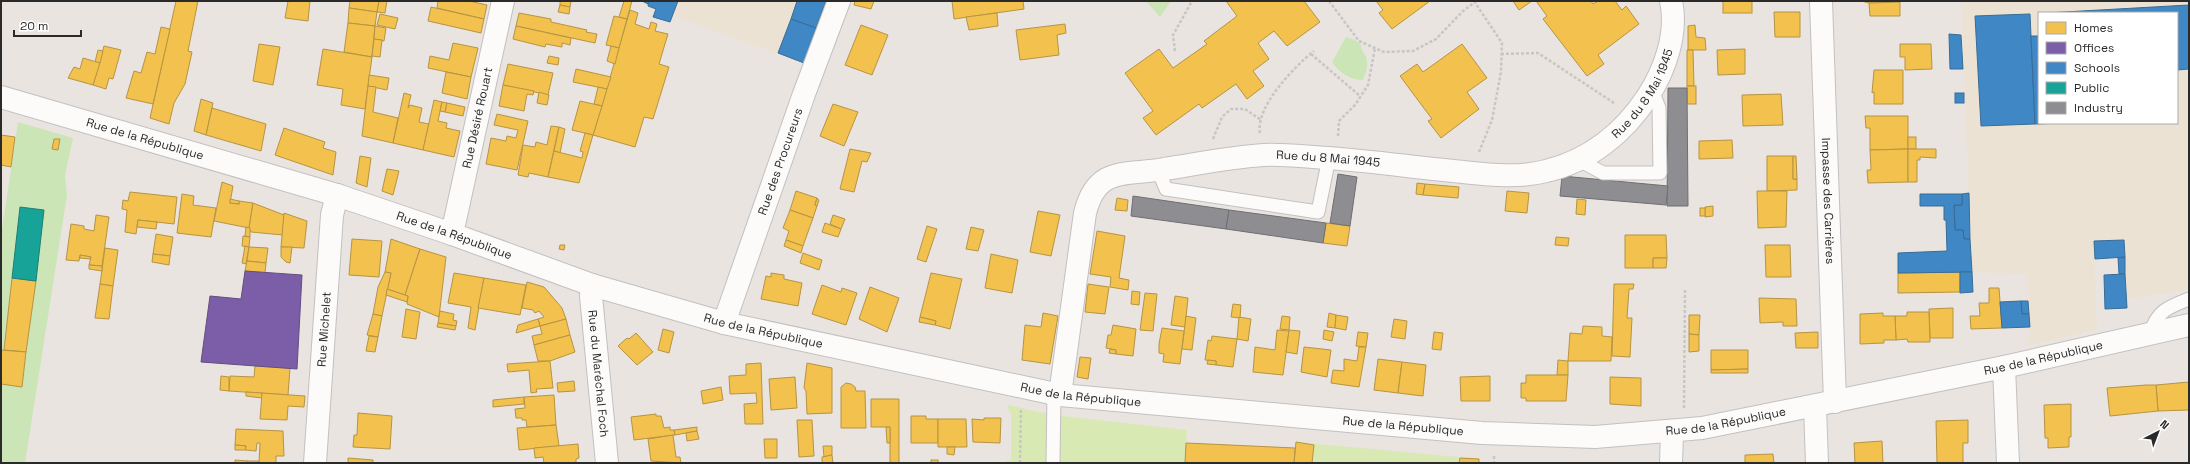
<svg xmlns="http://www.w3.org/2000/svg" width="2190" height="464" viewBox="0 0 2190 464" font-family="'Space Grotesk',sans-serif">
  <rect width="100%" height="100%" fill="#e9e4df"/>
  <g fill="#ece2d3" fill-rule="evenodd">
    <polygon points="642,1 826,1 804,63 673,16 670,22 653,17 656,9"/>
    <path d="M1961,1H2189V282L2186,290L2127,299L2124,240L2094,241L2097,330L2028,345L2030,327L2027,274L1972,272ZM2039,13H2177V123H2039Z"/>
  </g>
  <g fill="#cce5b6">
    <polygon points="1146,1 1171,1 1160,17"/>
    <path d="M1346,37L1355,40L1361,45C1361,51 1364,52 1366,57C1369,65 1366,73 1363,80C1351,80 1339,73 1332,62Z"/>
    <polygon points="18,122 73,138 65,175 67,195 25,463 1,463 1,236"/>
  </g>
  <polygon fill="#d8e9b4" points="1008,405 1053,415 1187,430 1186,443 1295,448 1296,442 1479,459 1479,463 1006,463 1006,461 1011,460 1011,413 1009,412"/>
  <g fill="#f2c14e" stroke="#b69443">
    <polygon points="176,1 198,1 188,51 192,52 185,84 174,103 169,124 150,118"/>
    <polygon points="288,1 310,1 308,21 285,18"/>
    <polygon points="350,1 379,1 377,12 349,8"/>
    <polygon points="379,1 387,1 385,13 377,12"/>
    <polygon points="438,1 469,1 487,5 484,19 437,8"/>
    <polygon points="560,1 571,1 570,7 560,5"/>
    <polygon points="624,1 632,1 627,19 619,17"/>
    <polygon points="855,1 874,1 871,9 854,5"/>
    <polygon points="952,1 1023,1 1024,9 954,19"/>
    <polygon points="1226,1 1304,1 1320,22 1287,46 1274,31 1258,43 1269,59 1253,71 1264,86 1247,99 1236,84 1202,108 1199,104 1156,135 1143,118 1153,111 1125,73 1159,49 1173,68 1207,44 1204,41 1237,16"/>
    <polygon points="1376,1 1430,1 1392,29 1379,13 1383,10"/>
    <polygon points="1513,1 1532,1 1519,10"/>
    <polygon points="1536,1 1591,1 1593,4 1598,1 1615,1 1622,10 1626,6 1639,24 1598,55 1604,64 1587,76 1543,19 1547,16"/>
    <rect x="1723" y="1" width="29" height="12"/>
    <polygon points="1861,1 1900,1 1900,2 1869,3"/>
    <polygon points="1900,2 1900,16 1870,16 1869,3"/>
    <polygon points="560,5 570,7 569,14 558,12"/>
    <polygon points="431,7 484,19 481,33 428,21"/>
    <polygon points="349,8 377,12 375,26 348,23"/>
    <polygon points="630,10 638,13 635,24 649,29 651,22 657,24 655,31 668,34 659,64 669,67 653,119 644,117 635,147 593,135"/>
    <polygon points="1774,12 1800,12 1800,37 1775,37"/>
    <polygon points="519,13 551,19 551,22 587,30 586,32 597,34 595,43 516,26"/>
    <polygon points="997,13 998,26 969,30 966,17"/>
    <polygon points="380,14 398,18 395,29 377,25"/>
    <polygon points="614,16 627,19 619,48 606,45"/>
    <polygon points="348,23 375,26 372,57 344,52"/>
    <polygon points="1065,24 1066,33 1057,35 1059,55 1020,60 1016,30"/>
    <polygon points="861,25 888,35 872,75 845,65"/>
    <polygon points="1695,25 1696,37 1705,38 1706,50 1688,50 1688,26"/>
    <polygon points="375,26 386,28 384,41 374,39"/>
    <polygon points="516,26 571,38 570,45 562,43 562,47 546,44 545,47 513,39"/>
    <polygon points="161,27 170,29 153,104 126,98 134,71 141,73 147,52 155,54"/>
    <polygon points="374,39 382,40 380,57 372,56"/>
    <polygon points="453,43 478,48 471,77 428,68 430,56 449,60"/>
    <polygon points="259,44 280,47 273,85 253,81"/>
    <polygon points="1462,44 1487,78 1467,92 1479,109 1441,138 1428,121 1432,119 1400,76 1417,64 1423,72"/>
    <polygon points="1900,44 1931,44 1932,69 1905,70 1905,57 1900,57"/>
    <polygon points="104,46 121,50 113,79 109,78 106,89 93,85"/>
    <polygon points="611,46 619,48 615,64 607,61"/>
    <polygon points="323,49 372,57 365,109 341,105 343,89 317,85"/>
    <polygon points="1745,49 1745,74 1718,75 1717,50"/>
    <polygon points="98,50 103,51 100,63 95,62"/>
    <polygon points="1687,50 1693,50 1694,86 1687,86"/>
    <polygon points="549,56 559,58 558,65 547,63"/>
    <polygon points="83,58 100,63 93,85 68,78 74,67 80,69"/>
    <polygon points="508,64 553,73 548,95 503,85"/>
    <polygon points="576,69 611,77 607,89 573,82"/>
    <polygon points="1874,70 1903,70 1903,104 1874,104 1874,92 1872,93"/>
    <polygon points="446,72 471,77 467,99 442,93"/>
    <polygon points="369,75 389,78 387,90 368,86"/>
    <polygon points="503,85 534,91 533,95 527,94 524,111 499,106"/>
    <polygon points="368,86 376,87 373,112 398,118 393,143 362,136"/>
    <rect x="1687" y="86" width="9" height="18"/>
    <polygon points="598,87 607,89 602,106 594,104"/>
    <polygon points="539,92 549,95 547,105 537,103"/>
    <polygon points="404,93 411,95 408,108 410,105 422,108 419,122 429,124 423,150 393,143"/>
    <polygon points="1781,94 1783,125 1743,126 1742,95"/>
    <polygon points="201,99 213,103 206,135 194,131"/>
    <polygon points="434,100 442,102 438,121 447,123 446,128 460,131 454,157 423,150"/>
    <polygon points="580,101 602,106 593,135 572,130"/>
    <polygon points="442,102 447,103 445,112 440,111"/>
    <polygon points="447,103 465,107 463,116 445,112"/>
    <polygon points="833,104 858,112 844,146 820,136"/>
    <polygon points="212,108 266,124 261,151 206,135"/>
    <polygon points="497,114 528,121 517,170 486,164 491,138 506,141 507,136 516,138 518,130 494,125"/>
    <polygon points="1865,116 1908,116 1908,149 1870,150 1870,128 1866,128"/>
    <polygon points="551,126 559,127 548,177 529,173 528,177 518,175 523,145 535,147 536,142 547,145"/>
    <polygon points="559,127 565,129 560,153 554,151"/>
    <polygon points="284,128 325,142 323,148 336,152 333,175 275,155"/>
    <polygon points="585,133 593,135 579,183 548,177 554,151 582,158 583,152 580,151"/>
    <polygon points="1,135 15,137 11,167 1,165"/>
    <rect x="1908" y="137" width="8" height="12"/>
    <polygon points="54,139 60,139 58,150 52,149"/>
    <polygon points="1732,140 1733,158 1699,159 1699,141"/>
    <polygon points="850,149 871,153 867,162 862,161 854,192 840,189"/>
    <polygon points="1908,149 1908,182 1868,183 1867,170 1871,170 1870,150"/>
    <polygon points="1908,149 1936,149 1936,158 1920,157 1920,160 1917,160 1917,182 1908,182"/>
    <polygon points="360,156 371,158 367,187 356,183"/>
    <polygon points="1767,156 1793,156 1793,179 1797,179 1797,190 1767,191"/>
    <polygon points="1793,156 1796,156 1797,179 1793,179"/>
    <polygon points="387,169 399,171 393,195 382,191"/>
    <polygon points="222,182 233,186 230,203 239,204 239,201 253,203 249,228 214,221"/>
    <polygon points="1417,183 1425,184 1423,195 1416,194"/>
    <polygon points="1425,184 1459,187 1458,198 1423,195"/>
    <polygon points="796,191 817,198 815,205 817,206 813,218 790,210"/>
    <polygon points="1507,191 1529,193 1527,213 1505,211"/>
    <polygon points="1757,191 1787,191 1786,227 1758,228"/>
    <polygon points="130,192 177,197 174,224 138,220 136,234 125,232 127,210 122,209 123,200 128,201"/>
    <polygon points="182,194 194,196 193,205 216,208 211,237 177,233"/>
    <polygon points="817,198 819,200 817,206 815,205"/>
    <polygon points="1117,198 1128,200 1127,211 1115,210"/>
    <polygon points="230,199 239,201 239,204 230,203"/>
    <polygon points="1577,199 1586,200 1585,215 1576,214"/>
    <polygon points="253,203 284,215 283,235 251,232 249,228"/>
    <polygon points="1713,206 1713,216 1705,217 1705,207"/>
    <rect x="1700" y="208" width="5" height="8"/>
    <polygon points="790,210 813,218 803,246 786,240 789,231 783,228"/>
    <polygon points="1038,211 1060,215 1051,256 1030,252"/>
    <polygon points="284,213 307,221 304,248 281,247"/>
    <polygon points="96,215 109,217 102,266 89,265 91,257 80,255 79,261 66,260 71,224 84,226 84,229 94,231"/>
    <polygon points="833,215 845,219 841,229 830,224"/>
    <polygon points="138,220 157,222 156,229 137,227"/>
    <polygon points="825,223 841,229 838,237 822,232"/>
    <polygon points="1326,223 1350,226 1347,246 1323,243"/>
    <polygon points="927,226 937,229 926,262 917,259"/>
    <polygon points="246,227 250,228 250,237 245,236"/>
    <polygon points="971,227 984,230 978,251 966,249"/>
    <polygon points="1097,231 1125,236 1119,278 1129,280 1128,290 1110,287 1111,277 1090,274"/>
    <polygon points="156,234 173,237 170,256 153,254"/>
    <polygon points="1625,235 1666,235 1667,258 1653,258 1653,268 1625,268"/>
    <polygon points="243,236 250,237 249,247 242,246"/>
    <polygon points="1556,237 1569,238 1568,246 1555,245"/>
    <polygon points="352,239 382,241 379,277 349,275"/>
    <polygon points="391,239 420,249 405,295 387,289 391,273 385,272"/>
    <polygon points="786,240 803,246 801,253 784,246"/>
    <polygon points="560,245 565,245 564,250 559,249"/>
    <polygon points="1765,245 1790,245 1791,277 1766,277"/>
    <polygon points="245,246 249,247 246,264 242,263"/>
    <polygon points="249,247 268,248 266,263 247,261"/>
    <polygon points="281,247 292,247 290,263 286,262 281,257"/>
    <polygon points="105,248 118,250 113,286 100,284"/>
    <polygon points="420,249 446,257 439,317 407,304 408,296 405,295"/>
    <polygon points="803,253 822,260 819,270 800,263"/>
    <polygon points="153,254 170,256 169,265 152,262"/>
    <polygon points="991,254 1018,260 1012,293 985,288"/>
    <polygon points="80,255 91,257 90,259 80,258"/>
    <polygon points="1653,258 1667,258 1666,268 1653,268"/>
    <polygon points="247,261 266,263 265,273 245,271"/>
    <polygon points="89,265 102,266 102,271 89,269"/>
    <polygon points="385,272 391,273 382,316 373,314 378,287"/>
    <polygon points="1960,272 1960,292 1898,293 1898,273"/>
    <polygon points="454,273 484,278 475,330 468,328 471,307 448,303"/>
    <polygon points="771,273 784,275 784,279 802,283 798,306 761,299 766,276 771,277"/>
    <polygon points="931,273 962,279 950,329 935,325 936,321 920,317"/>
    <polygon points="12,278 36,281 26,352 4,350"/>
    <polygon points="484,278 526,285 520,315 478,308"/>
    <polygon points="527,282 544,287 562,308 566,319 540,326 538,319 544,317 539,311 535,313 533,310 522,308"/>
    <polygon points="100,284 113,286 109,319 95,318"/>
    <polygon points="1088,284 1109,287 1105,314 1085,312"/>
    <polygon points="1614,284 1634,284 1633,289 1629,289 1627,318 1632,318 1630,357 1612,356"/>
    <polygon points="822,285 841,292 842,288 857,293 846,325 812,314"/>
    <polygon points="870,287 899,298 887,332 859,319"/>
    <polygon points="1989,288 1999,288 2002,328 1971,329 1970,316 1980,316 1979,303 1989,303"/>
    <polygon points="387,289 408,296 407,302 386,295"/>
    <polygon points="1132,291 1140,292 1139,305 1131,304"/>
    <polygon points="1145,293 1157,294 1153,331 1140,330"/>
    <polygon points="1175,296 1188,298 1185,327 1171,325"/>
    <polygon points="1759,298 1796,299 1797,326 1783,326 1783,322 1760,323"/>
    <polygon points="1233,304 1241,305 1240,318 1231,317"/>
    <polygon points="1953,308 1953,338 1930,338 1929,309"/>
    <polygon points="406,309 420,312 416,339 402,337"/>
    <polygon points="440,311 454,314 453,320 457,321 456,326 438,323"/>
    <polygon points="1907,312 1929,312 1930,342 1908,342 1907,339 1896,340 1895,316 1907,316"/>
    <polygon points="1043,313 1058,316 1050,364 1022,360 1025,325 1041,327"/>
    <polygon points="1329,313 1336,315 1335,328 1327,327"/>
    <polygon points="1883,313 1883,316 1895,316 1896,340 1884,340 1884,343 1860,344 1860,314"/>
    <polygon points="373,314 382,316 378,337 367,335"/>
    <polygon points="1336,315 1348,317 1346,330 1335,328"/>
    <polygon points="1689,315 1700,315 1699,335 1689,334"/>
    <polygon points="1186,316 1196,318 1192,350 1182,349"/>
    <polygon points="1282,316 1290,317 1289,330 1280,329"/>
    <polygon points="920,317 936,321 935,325 919,322"/>
    <polygon points="1239,317 1251,319 1248,341 1237,339"/>
    <polygon points="538,319 540,326 516,333 518,325"/>
    <polygon points="566,319 570,335 534,345 532,336 542,334 540,326"/>
    <polygon points="1394,319 1407,321 1405,339 1391,337"/>
    <polygon points="438,323 456,326 455,330 437,327"/>
    <polygon points="1113,325 1136,329 1133,356 1116,354 1116,350 1106,348 1108,335 1111,335"/>
    <polygon points="1583,326 1602,327 1602,336 1612,337 1611,361 1568,361 1570,333 1582,334"/>
    <polygon points="1162,328 1184,331 1180,364 1163,362 1164,354 1159,353 1159,344"/>
    <polygon points="663,329 674,332 669,353 658,350"/>
    <polygon points="1277,330 1289,331 1283,375 1253,372 1255,347 1275,350"/>
    <polygon points="1289,330 1300,331 1297,354 1286,352"/>
    <polygon points="1324,330 1334,332 1332,341 1323,339"/>
    <polygon points="1358,332 1368,333 1366,347 1356,346"/>
    <polygon points="1434,332 1443,333 1441,350 1432,349"/>
    <polygon points="1818,332 1818,348 1796,348 1795,333"/>
    <polygon points="636,333 653,352 637,365 618,346 627,338 629,339"/>
    <polygon points="1689,334 1699,335 1699,351 1689,352"/>
    <polygon points="570,335 575,352 550,361 538,361 534,345"/>
    <polygon points="369,336 378,337 375,352 366,351"/>
    <polygon points="1212,336 1237,339 1233,367 1216,365 1216,361 1205,360 1208,340 1211,341"/>
    <polygon points="1304,347 1331,350 1327,377 1301,372"/>
    <polygon points="1359,347 1366,347 1359,387 1331,383 1333,370 1344,371 1344,359 1357,361"/>
    <polygon points="1110,349 1116,350 1116,354 1109,353"/>
    <polygon points="1,350 26,352 22,387 1,384"/>
    <polygon points="1711,350 1748,350 1748,369 1711,370"/>
    <polygon points="1080,357 1091,358 1088,379 1077,377"/>
    <polygon points="1378,359 1402,362 1398,393 1374,390"/>
    <polygon points="1208,360 1216,361 1216,365 1207,364"/>
    <polygon points="1558,360 1568,361 1568,375 1557,375"/>
    <polygon points="550,361 553,388 536,389 537,392 531,393 529,370 508,372 507,364"/>
    <polygon points="1402,362 1426,365 1423,396 1398,393"/>
    <polygon points="761,363 763,424 745,424 744,404 757,403 756,393 730,394 729,376 746,375 746,364"/>
    <polygon points="807,363 832,368 832,413 807,414 806,391 804,388"/>
    <polygon points="255,366 290,368 288,395 229,391 230,376 254,377"/>
    <polygon points="1748,369 1748,373 1711,373 1711,370"/>
    <polygon points="1526,375 1568,375 1566,401 1526,401 1526,398 1521,398 1521,383 1526,383"/>
    <polygon points="221,376 229,377 229,391 220,390"/>
    <polygon points="1490,376 1490,401 1461,401 1460,377"/>
    <polygon points="795,377 797,408 771,410 769,379"/>
    <polygon points="1610,377 1641,378 1641,406 1610,404"/>
    <polygon points="574,381 575,391 558,392 557,383"/>
    <polygon points="2189,382 2189,410 2158,411 2156,385"/>
    <polygon points="846,383 851,384 855,387 856,391 865,391 866,428 841,428 841,387"/>
    <polygon points="2146,385 2156,385 2158,411 2110,416 2107,388"/>
    <polygon points="721,387 723,400 703,404 701,391"/>
    <polygon points="246,392 262,393 262,398 246,396"/>
    <polygon points="262,393 305,396 304,407 288,406 287,420 260,419"/>
    <polygon points="554,395 556,425 527,427 526,420 522,420 522,418 516,418 515,409 525,408 524,397"/>
    <polygon points="524,397 524,404 493,407 493,400"/>
    <polygon points="871,399 899,399 899,463 890,463 890,427 871,427"/>
    <polygon points="2071,404 2071,437 2069,437 2069,447 2048,448 2048,438 2045,438 2044,405"/>
    <polygon points="358,413 392,416 390,449 353,447 354,435 357,435"/>
    <polygon points="656,414 656,416 661,416 664,428 670,427 670,430 674,430 675,435 634,440 631,417"/>
    <polygon points="911,416 926,416 926,419 938,419 938,443 911,443"/>
    <polygon points="984,418 1001,418 1000,443 973,442 972,419 984,420"/>
    <polygon points="938,419 966,419 967,447 938,447"/>
    <polygon points="797,420 812,420 814,456 799,457"/>
    <polygon points="1968,420 1968,443 1963,443 1963,463 1937,463 1936,421"/>
    <polygon points="556,425 559,446 519,450 517,428"/>
    <polygon points="697,427 697,431 675,435 674,430"/>
    <polygon points="886,427 890,427 890,443 887,443"/>
    <polygon points="236,429 283,431 284,456 276,456 276,463 259,463 260,443 257,443 256,451 245,450 246,446 235,445"/>
    <polygon points="697,431 699,439 687,441 686,433"/>
    <polygon points="673,435 676,457 680,457 681,463 651,461 648,439"/>
    <polygon points="764,439 777,439 777,458 765,458"/>
    <polygon points="1882,441 1883,463 1855,463 1854,443"/>
    <polygon points="1296,442 1314,445 1312,463 1294,463"/>
    <polygon points="1186,443 1295,448 1294,463 1185,463"/>
    <polygon points="578,444 579,458 576,459 576,463 544,463 543,457 535,458 534,448"/>
    <polygon points="235,445 246,446 245,450 235,450"/>
    <polygon points="823,446 832,446 832,455 824,457"/>
    <polygon points="947,447 955,447 954,455 947,454"/>
    <polygon points="1773,454 1774,463 1745,463 1745,455"/>
    <polygon points="832,455 833,463 822,463 822,457"/>
    <polygon points="348,458 373,460 373,463 348,463"/>
    <polygon points="1460,458 1479,459 1479,463 1459,463"/>
    <polygon points="235,460 248,461 248,463 235,463"/>
    <rect x="931" y="460" width="7" height="3"/>
    <rect x="248" y="461" width="11" height="2"/>
  </g>
  <polygon fill="#7b5ea7" stroke="#634e82" points="245,271 302,275 297,369 201,362 210,296 241,299"/>
  <g fill="#3f88c5" stroke="#396c96">
    <polygon points="642,1 649,1 648,4"/>
    <polygon points="649,1 678,1 670,22 653,17 656,9 648,6"/>
    <polygon points="797,1 826,1 816,28 791,19"/>
    <polygon points="2189,5 2189,69 2177,70 2177,13 2046,13"/>
    <polygon points="2030,14 2035,124 1981,126 1975,16"/>
    <polygon points="791,19 816,28 804,63 778,53"/>
    <polygon points="1949,34 1961,35 1963,69 1950,69"/>
    <polygon points="2031,36 2039,36 2039,123 2063,123 2035,124"/>
    <rect x="1955" y="93" width="9" height="10"/>
    <polygon points="1969,193 1970,239 1964,239 1963,230 1955,230 1954,205 1962,205 1962,194"/>
    <polygon points="1920,194 1962,194 1962,205 1954,205 1955,230 1963,230 1964,239 1970,239 1972,272 1898,273 1898,253 1947,251 1946,220 1944,220 1944,206 1920,206"/>
    <polygon points="2124,240 2125,257 2095,259 2094,241"/>
    <polygon points="2125,257 2125,274 2119,274 2118,258"/>
    <polygon points="1960,272 1972,272 1973,292 1960,293"/>
    <polygon points="2125,274 2127,308 2105,309 2104,275"/>
    <polygon points="2021,301 2028,301 2029,314 2022,314"/>
    <polygon points="2021,301 2022,314 2029,314 2030,327 2002,328 2000,302"/>
  </g>
  <polygon fill="#17a398" stroke="#1d7f77" points="20,207 44,210 36,281 12,278"/>
  <g fill="#8d8d92" stroke="#6f6f73">
    <polygon points="1668,88 1687,88 1688,206 1667,206"/>
    <polygon points="1338,174 1357,177 1350,226 1330,223"/>
    <polygon points="1562,176 1668,186 1666,205 1560,196"/>
    <polygon points="1133,196 1229,210 1226,229 1131,216"/>
    <polygon points="1229,210 1326,223 1323,243 1226,229"/>
  </g>
  <g fill="none" stroke-linecap="round" stroke-linejoin="round">
    <defs>
      <g id="service">
        <polyline points="1577,159 1603,173 1660,173 1659,108 1652,90"/>
        <polyline points="1158,170 1166,189 1318,212 1329,158"/>
        <path d="M2150,334C2157,311 2168,307 2189,299"/>
        <polyline points="1053,463 1054,393"/>
      </g>
      <g id="minor">
        <path id="s1" d="M1821,1L1835,402"/>
        <path id="s2" d="M452,234L503,1"/>
        <path id="s3" d="M592,285L591,296L607,463"/>
        <path id="s4" d="M724,323L804,94L839,1"/>
        <polyline points="2004,367 2008,463"/>
        <path id="s5" d="M1060,395L1085,213C1097,165 1126,176 1164,169C1197,164 1231,157 1264,155C1285,154 1307,157 1328,158C1370,161 1412,167 1453,171C1484,174 1516,179 1546,171C1589,161 1624,133 1648,96C1665,70 1678,33 1671,1"/>
        <polyline points="1815,406 1817,463"/>
        <path id="s6" d="M315,463L332,215L337,195"/>
        <polyline points="1671,463 1672,431"/>
      </g>
      <g id="tertiary">
        <path id="s7" d="M1,97L337,195L452,234L592,285L724,323L1060,395L1482,433L1595,437L1702,428L2004,367L2189,325"/>
      </g>
    </defs>
    <use href="#service" stroke="#c2c0c1" stroke-width="15"/>
    <use href="#minor" stroke="#c2c0c1" stroke-width="24"/>
    <use href="#tertiary" stroke="#c2c0c1" stroke-width="24"/>
    <g stroke="#c6c6c5" stroke-width="2.5" stroke-dasharray="3 2" stroke-linecap="butt">
      <polyline points="1329,1 1359,41 1384,52 1413,51 1436,39 1463,11 1475,2"/>
      <polyline points="1474,1 1502,43 1501,72 1492,120 1479,152"/>
      <polyline points="1175,51 1173,35 1192,1"/>
      <polyline points="1311,54 1360,96"/>
      <polyline points="1501,54 1538,53 1614,103"/>
      <path d="M1260,133C1255,107 1295,66 1314,51"/>
      <polyline points="1338,136 1339,121 1355,105 1368,85 1375,48"/>
      <polyline points="1213,139 1222,117 1231,109 1245,109 1261,120"/>
      <polyline points="1684,408 1685,290"/>
      <polyline points="1494,456 1494,463"/>
      <polyline points="1020,463 1021,408"/>
    </g>
    <use href="#service" stroke="#fcfbfa" stroke-width="13"/>
    <use href="#minor" stroke="#fcfbfa" stroke-width="22"/>
    <use href="#tertiary" stroke="#fcfbfa" stroke-width="22"/>
  </g>
  <g text-anchor="middle" stroke-width="4" stroke-linejoin="round" paint-order="stroke">
    <g font-size="12" fill="#2a2a2a" stroke="#fff">
      <text dy="4" stroke="none"><textPath href="#s5" startOffset="797">Rue du 8 Mai 1945</textPath></text>
      <text dy="4" stroke="none"><textPath href="#s2" startOffset="119">Rue Désiré Rouart</textPath></text>
      <text dy="4" stroke="none"><textPath href="#s7" startOffset="150">Rue de la République</textPath></text>
      <text dy="4" stroke="none"><textPath href="#s5" startOffset="449">Rue du 8 Mai 1945</textPath></text>
      <text dy="4" stroke="none"><textPath href="#s4" startOffset="171">Rue des Procureurs</textPath></text>
      <text dy="4" stroke="none"><textPath href="#s1" startOffset="200">Impasse des Carrières</textPath></text>
      <text dy="4" stroke="none"><textPath href="#s7" startOffset="474">Rue de la République</textPath></text>
      <text dy="4" stroke="none"><textPath href="#s6" startOffset="134">Rue Michelet</textPath></text>
      <text dy="4" stroke="none"><textPath href="#s7" startOffset="798">Rue de la République</textPath></text>
      <text dy="4" stroke="none"><textPath href="#s7" startOffset="2094">Rue de la République</textPath></text>
      <text dy="4" stroke="none"><textPath href="#s3" startOffset="89">Rue du Maréchal Foch</textPath></text>
      <text dy="4" stroke="none"><textPath href="#s7" startOffset="1122">Rue de la République</textPath></text>
      <text dy="4" stroke="none"><textPath href="#s7" startOffset="1770">Rue de la République</textPath></text>
      <text dy="4" stroke="none"><textPath href="#s7" startOffset="1446">Rue de la République</textPath></text>
    </g>
  </g>
  <rect width="2190" height="464" fill="none" stroke="#2a2a2a" stroke-width="4"/>
  <rect x="2038" y="12" width="140" height="112" fill="#ffffff" stroke="#aaaaaa"/>
  <rect x="2046" y="22" width="20" height="12" fill="#f2c14e" stroke="#aaaaaa"/>
  <text x="2074" y="32" font-size="12" fill="#2a2a2a">Homes</text>
  <rect x="2046" y="42" width="20" height="12" fill="#7b5ea7" stroke="#aaaaaa"/>
  <text x="2074" y="52" font-size="12" fill="#2a2a2a">Offices</text>
  <rect x="2046" y="62" width="20" height="12" fill="#3f88c5" stroke="#aaaaaa"/>
  <text x="2074" y="72" font-size="12" fill="#2a2a2a">Schools</text>
  <rect x="2046" y="82" width="20" height="12" fill="#17a398" stroke="#aaaaaa"/>
  <text x="2074" y="92" font-size="12" fill="#2a2a2a">Public</text>
  <rect x="2046" y="102" width="20" height="12" fill="#8d8d92" stroke="#aaaaaa"/>
  <text x="2074" y="112" font-size="12" fill="#2a2a2a">Industry</text>
  <g transform="translate(2158 432) rotate(42)" stroke="#ffffff" stroke-width="3" paint-order="stroke">
  <path d="M0-3L7 15L0 10L-7 15Z" fill="#2a2a2a"/>
  <text y="-6" font-size="11" font-weight="bold" text-anchor="middle" fill="#2a2a2a">N</text>
  </g>
  <path d="M14 30v6h67v-6" fill="none" stroke="#2a2a2a" stroke-width="2"/>
  <text x="20" y="30" font-size="12" fill="#2a2a2a" stroke="#ffffff" stroke-width="3" paint-order="stroke">20 m</text>
</svg>
